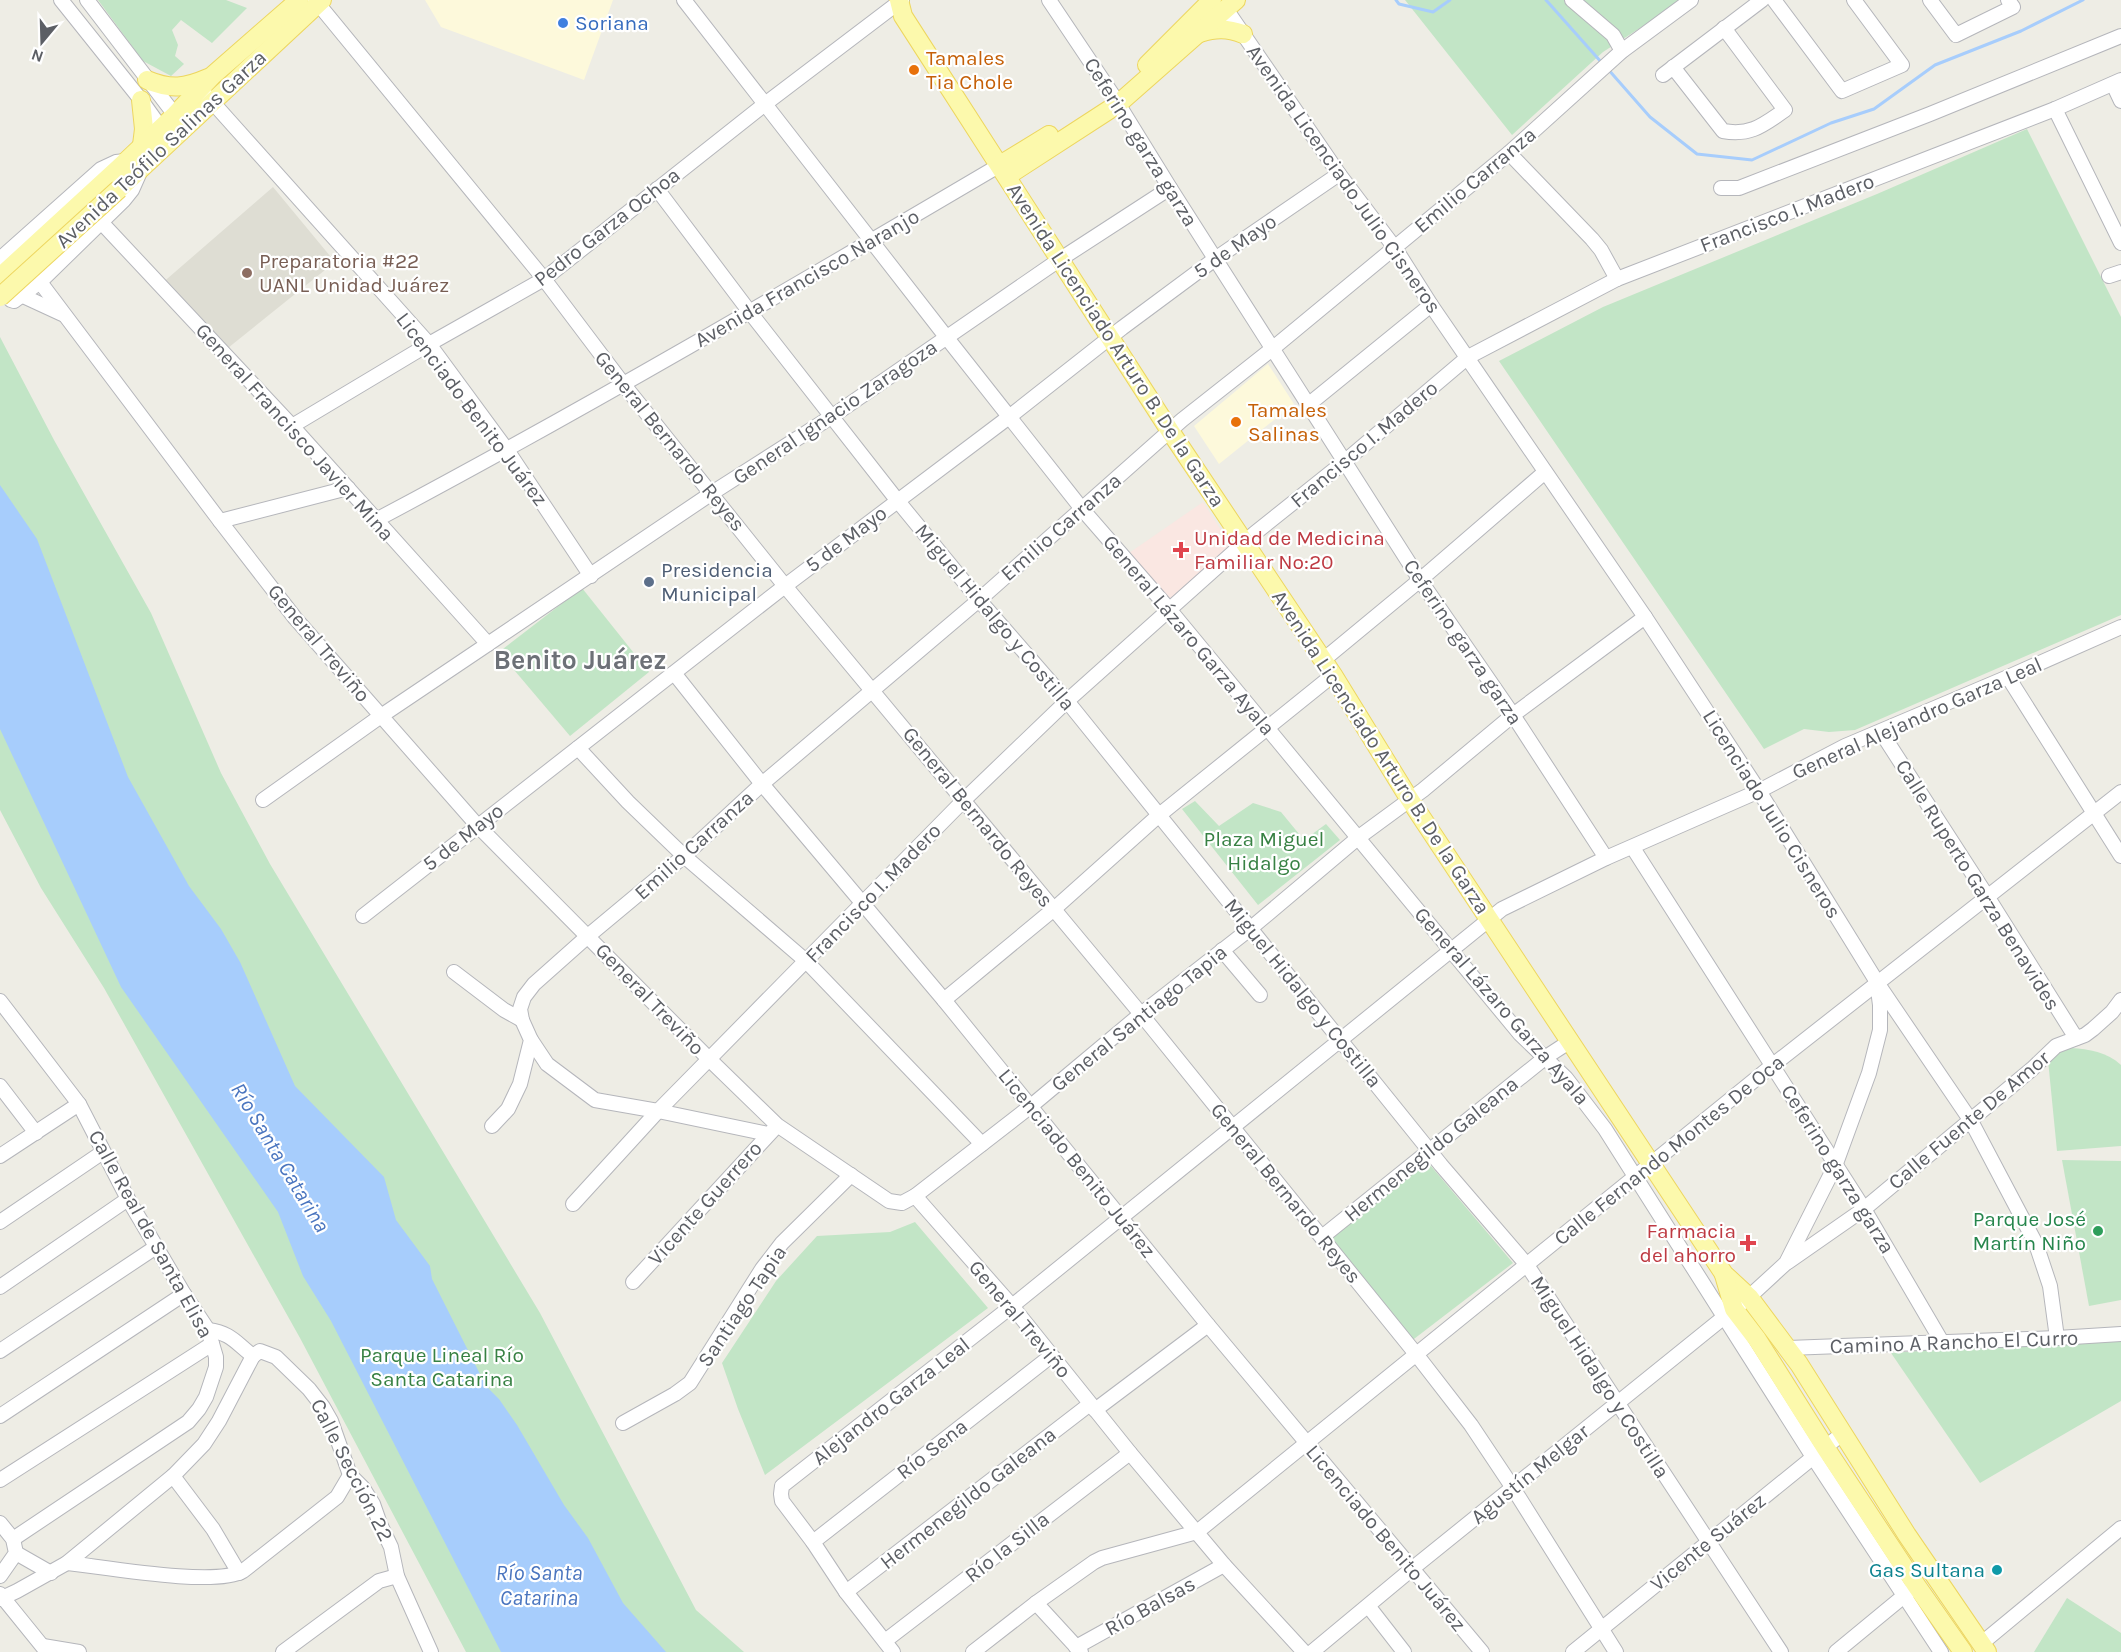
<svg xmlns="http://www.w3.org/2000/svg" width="2121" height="1652" viewBox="0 0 2121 1652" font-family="Karla,sans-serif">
  <rect width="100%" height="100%" fill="#eeede5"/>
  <g fill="#fdf9db">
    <polygon points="425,0 613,0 584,80 441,27"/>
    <polygon points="1268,364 1294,404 1219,464 1194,426"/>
  </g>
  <polygon fill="#deddd3" points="273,187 335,262 223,352 160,285"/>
  <polygon fill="#fae7e2" points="1203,502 1232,547 1168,601 1129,553"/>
  <g fill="#c2e5c6">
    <polygon points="98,0 226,0 247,8 212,43 181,20 172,30 178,45 175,56 184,64 171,76 143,61"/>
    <polygon points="1405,0 1683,0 1603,52 1512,135"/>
    <polygon points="2027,129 2121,317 2121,615 1855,730 1829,732 1804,729 1764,749 1499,361 1603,307 1877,194"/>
    <polygon points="0,337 54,440 151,613 221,773 270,864 540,1313 696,1610 744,1652 466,1652 300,1338 104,988 41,888 0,810"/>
    <polygon points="582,588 649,672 570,736 499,652"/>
    <polygon points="1195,801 1219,826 1253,803 1281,812 1304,840 1326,824 1340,840 1258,905 1182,809"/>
    <path d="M2071,1048C2089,1049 2107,1052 2121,1065V1146L2057,1151L2048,1060L2062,1049Z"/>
    <polygon points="1425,1159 1513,1263 1410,1342 1331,1237"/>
    <polygon points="2062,1160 2121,1161 2121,1300 2089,1306"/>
    <polygon points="915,1222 988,1308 765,1475 738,1409 722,1363 776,1281 817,1236 890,1232"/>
    <polygon points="2121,1337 2121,1401 1980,1483 1891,1353"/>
    <polygon points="2067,1598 2121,1633 2121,1652 2034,1652"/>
  </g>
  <polygon fill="#a7cdfc" points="0,485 37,539 128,777 189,886 221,929 240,962 295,1086 384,1177 396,1220 430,1266 432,1279 486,1386 499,1399 517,1425 564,1505 588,1538 623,1603 666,1652 501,1652 331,1321 303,1276 278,1212 121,987 0,729"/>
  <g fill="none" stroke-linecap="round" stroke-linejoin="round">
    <g stroke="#a7cdfc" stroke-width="3">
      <polyline points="1396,0 1399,4 1433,12 1450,0"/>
      <polyline points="1546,0 1602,63"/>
      <polyline points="1607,68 1650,117 1697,154 1752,160 1831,123 1874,109 1935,65 2021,31 2083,0"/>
    </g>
    <defs>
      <g id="minor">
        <polyline points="61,0 141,100 161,128"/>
        <polyline points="87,0 175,115"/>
        <polyline points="315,0 544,279 624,385 785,586 1141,1014 1416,1354 1471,1425 1513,1488 1616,1652"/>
        <polyline points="684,0 947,338 1082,509 1169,609 1520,1034 1566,1078 1605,1129 1813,1457 1941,1652"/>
        <polyline points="1049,0 1112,94 1170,188 1420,580 1513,715 1606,858"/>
        <polyline points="1572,0 1613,35 1622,51"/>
        <polyline points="1774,0 1842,91 1902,65 1854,0"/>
        <polyline points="1930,0 1956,35 2013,7 2008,0"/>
        <polyline points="1226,9 1339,174 1395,248 1431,305 1645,617 1759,791 1877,982 1880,1005 1880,1030 1869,1073 1835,1166 1786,1263 1749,1297 1413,1568 1312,1652"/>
        <path d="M1673,67L1723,131C1751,136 1763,125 1785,110L1724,28"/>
        <polyline points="1663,75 1762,0"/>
        <polyline points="2113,84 2121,101"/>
        <polyline points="207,96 429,344 507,450 591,576"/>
        <polyline points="2055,109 2121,243"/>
        <polyline points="1509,153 1592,239 1601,250 1617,279"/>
        <polyline points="1721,188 1739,188 1930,114 2121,36"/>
        <polyline points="657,189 749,311 897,500 979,600 1067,701 1441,1165 1527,1265 1781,1652"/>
        <polyline points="101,222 292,426 488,644"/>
        <polyline points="0,259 101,169 116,162 125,161"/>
        <polyline points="2109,276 2121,272"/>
        <polyline points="40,282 220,521 295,618 477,825 709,1059 777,1125 889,1201 902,1203 915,1196 1012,1306 1130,1453 1224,1565 1304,1652"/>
        <polyline points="0,289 11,300 14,301 40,282 124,200 132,190 140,172"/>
        <polyline points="23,296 62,314"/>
        <polyline points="1308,405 1431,305"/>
        <polyline points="292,426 429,344 544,279 765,104 902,0"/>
        <path d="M376,520C587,408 793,287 1000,165"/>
        <polyline points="220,521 348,488"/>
        <polyline points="1322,661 1420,580 1545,472"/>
        <polyline points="674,673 762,784 944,1000 1208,1325 1482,1652"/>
        <polyline points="2008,677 2121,856"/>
        <polyline points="1881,732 1987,896 2076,1038"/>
        <polyline points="578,748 628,802 684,856 806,961 982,1144"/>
        <polyline points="263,800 381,716 488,644 712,493 831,417 1059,260 1170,188"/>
        <polyline points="1633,848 1864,1209 1942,1342"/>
        <polyline points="363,916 785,586 1009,417 1122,328 1215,259 1339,174"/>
        <polyline points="1222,950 1260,995"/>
        <polyline points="454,972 504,1010 522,1020"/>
        <polyline points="1880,987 1971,1121 2036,1244 2050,1286 2057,1338"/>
        <polyline points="944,1000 1054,909 1158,816 1333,675"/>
        <polyline points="0,1001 79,1104 128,1199 184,1294 208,1330 216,1357 216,1367 206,1397 199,1409 188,1422 13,1539"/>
        <polyline points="531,1040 547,1064 595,1100 658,1111 768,1134"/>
        <polyline points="0,1086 36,1133"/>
        <polyline points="492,1126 508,1109 520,1084 531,1040 522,1020 520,1009 524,997 534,984 588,936 684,856 762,784 979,600 1182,420 1272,349 1509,153 1622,51 1691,0"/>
        <polyline points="0,1156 79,1104"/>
        <polyline points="915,1196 1031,1106 1141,1014 1251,928 1359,837 1423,790 1513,715 1645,617"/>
        <polyline points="573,1204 658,1111 965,799 1067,701 1255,533 1344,462 1468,357 1617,279 2055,109 2121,80"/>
        <polyline points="0,1222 103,1152"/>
        <polyline points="1322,1237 1546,1057 1569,1042"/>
        <polyline points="1788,1262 1864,1209 2032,1069 2056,1046 2085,1035 2093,1029 2112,1012 2121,1000"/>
        <polyline points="633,1282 774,1129"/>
        <polyline points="0,1287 128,1199"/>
        <path d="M208,1330C231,1333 235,1342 253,1356"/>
        <polyline points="1788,1348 2057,1338 2121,1334"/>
        <polyline points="0,1351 156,1247"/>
        <polyline points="253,1356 260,1351 276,1357 309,1389 323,1407 331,1421 350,1475 363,1488 373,1504 380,1524 391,1547 397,1576 431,1652"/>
        <polyline points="1095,1410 1208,1325"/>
        <polyline points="0,1416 184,1294"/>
        <polyline points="623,1423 675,1394 690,1383 762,1269 782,1243 851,1175"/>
        <polyline points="173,1476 213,1529 239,1573"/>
        <polyline points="0,1480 212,1344"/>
        <polyline points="0,1523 13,1539 16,1553 0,1576"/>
        <polyline points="813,1542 1051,1356"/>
        <polyline points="16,1553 51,1573"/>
        <path d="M67,1563C104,1567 215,1587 243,1571L337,1497L350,1475"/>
        <polyline points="846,1592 1090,1404"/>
        <polyline points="0,1594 47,1652"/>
        <polyline points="0,1599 17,1591 67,1563 173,1476 204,1444 219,1421 253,1356"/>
        <polyline points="1036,1603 1081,1652"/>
        <polyline points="1369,1607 1404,1652"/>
        <polyline points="885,1641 1130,1453"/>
        <polyline points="1982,1643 2121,1528"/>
        <polyline points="43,1646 79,1652"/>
        <polyline points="1076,1647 1224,1565"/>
        <polyline points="283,1652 379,1581 397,1576"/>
        <polyline points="893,1652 846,1592 813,1542 782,1501 781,1494 782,1486 1012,1306 1502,909 1606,858 1759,791 1845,746 2008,677 2121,627"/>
        <polyline points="973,1652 1036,1603 1094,1562 1102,1558 1197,1532 1773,1065 2121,792"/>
        <polyline points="1573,1652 1843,1433"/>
        <polyline points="1836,1652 1910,1591"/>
      </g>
      <g id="major">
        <polyline points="899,0 903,16 1170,431 1333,675 1410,800 1724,1274 1749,1297 1799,1364 1907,1535 1987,1652"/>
        <path d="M1200,33C1216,28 1227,28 1243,34"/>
        <polyline points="1147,65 1212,0"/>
        <path d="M147,80C171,90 185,88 208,78"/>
        <polyline points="141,100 144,129 142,145"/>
        <polyline points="1000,165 1049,135"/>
        <polyline points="1007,176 1118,104 1236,0"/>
        <polyline points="119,189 322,0"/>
        <polyline points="0,277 120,167 175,115 212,76 299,0"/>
        <polyline points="1724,1275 1734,1309 1757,1339 1825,1447 1916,1585 1963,1652"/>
      </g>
    </defs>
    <use href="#minor" stroke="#b5b6bb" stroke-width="16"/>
    <use href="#major" stroke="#edd65f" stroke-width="20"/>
    <use href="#minor" stroke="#fff" stroke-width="14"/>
    <use href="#major" stroke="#fcf9ac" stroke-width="18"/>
    <defs>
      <polyline id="major-bridge" points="0,297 119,189"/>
    </defs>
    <use href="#major-bridge" stroke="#edd65f" stroke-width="20" stroke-linecap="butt"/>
    <use href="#major-bridge" stroke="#fcf9ac" stroke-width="18"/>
  </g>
  <circle fill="#3f7fe0" stroke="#fff" stroke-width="2" cx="563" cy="23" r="6"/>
  <g fill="#e8710a" stroke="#fff" stroke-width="2">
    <circle cx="914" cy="70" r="6"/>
    <circle cx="1236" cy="422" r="6"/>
  </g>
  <circle fill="#8d6e63" stroke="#fff" stroke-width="2" cx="247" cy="273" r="6"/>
  <g fill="#e0444e" stroke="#fff" stroke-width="2">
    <path d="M1178 541h6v6h6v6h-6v6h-6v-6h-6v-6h6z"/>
    <path d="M1745 1234h6v6h6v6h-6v6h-6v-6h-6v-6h6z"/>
  </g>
  <circle fill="#5c6f8a" stroke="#fff" stroke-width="2" cx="649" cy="582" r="6"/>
  <circle fill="#2e9e5b" stroke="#fff" stroke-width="2" cx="2098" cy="1231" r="6"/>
  <circle fill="#0f9aa8" stroke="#fff" stroke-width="2" cx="1997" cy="1570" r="6"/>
  <g text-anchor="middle" stroke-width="4.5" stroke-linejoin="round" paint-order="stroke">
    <g font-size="21" fill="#366cbe" stroke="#fff" text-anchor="start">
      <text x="575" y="30">Soriana</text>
    </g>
    <g font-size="21" fill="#c56008" stroke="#fff" text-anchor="start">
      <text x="926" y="65">Tamales<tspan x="926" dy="24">Tia Chole</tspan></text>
      <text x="1248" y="417">Tamales<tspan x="1248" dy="24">Salinas</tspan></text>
    </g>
    <g font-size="21" fill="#5c5f65" stroke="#fff">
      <text transform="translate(1141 142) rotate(58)" y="7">Ceferino garza garza</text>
      <text transform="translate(161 149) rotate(-43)" y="7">Avenida Teófilo Salinas Garza</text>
      <text transform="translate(1344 179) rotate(55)" y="7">Avenida Licenciado Julio Cisneros</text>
      <text transform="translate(1475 180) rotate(-40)" y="7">Emilio Carranza</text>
      <text transform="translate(1787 213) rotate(-21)" y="7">Francisco I. Madero</text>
      <text transform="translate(607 227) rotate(-38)" y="7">Pedro Garza Ochoa</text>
      <text transform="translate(1235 246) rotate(-35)" y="7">5 de Mayo</text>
      <text transform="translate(807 278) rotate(-30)" y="7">Avenida Francisco Naranjo</text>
      <text transform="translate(1116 345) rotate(57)" y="7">Avenida Licenciado Arturo B. De la Garza</text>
      <text transform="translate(472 409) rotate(53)" y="7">Licenciado Benito Juárez</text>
      <text transform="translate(835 412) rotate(-34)" y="7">General Ignacio Zaragoza</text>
      <text transform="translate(295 432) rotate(48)" y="7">General Francisco Javier Mina</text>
      <text transform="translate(670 441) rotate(51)" y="7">General Bernardo Reyes</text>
      <text transform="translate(1364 444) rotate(-40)" y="7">Francisco I. Madero</text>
      <text transform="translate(1061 527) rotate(-41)" y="7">Emilio Carranza</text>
      <text transform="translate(846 539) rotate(-37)" y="7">5 de Mayo</text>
      <text transform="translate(995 617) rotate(50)" y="7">Miguel Hidalgo y Costilla</text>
      <text transform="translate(1189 635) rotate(50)" y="7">General Lázaro Garza Ayala</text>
      <text transform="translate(1463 642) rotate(56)" y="7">Ceferino garza garza</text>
      <text transform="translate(319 643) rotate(50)" y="7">General Treviño</text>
      <text transform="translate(1917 718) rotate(-24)" y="7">General Alejandro Garza Leal</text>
      <text transform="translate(1381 752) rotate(57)" y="7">Avenida Licenciado Arturo B. De la Garza</text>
      <text transform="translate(1772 814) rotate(58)" y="7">Licenciado Julio Cisneros</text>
      <text transform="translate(978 817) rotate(51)" y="7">General Bernardo Reyes</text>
      <text transform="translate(463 837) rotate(-38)" y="7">5 de Mayo</text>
      <text transform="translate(694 845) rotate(-42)" y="7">Emilio Carranza</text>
      <text transform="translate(1978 885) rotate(58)" y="7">Calle Ruperto Garza Benavides</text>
      <text transform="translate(873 893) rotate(-46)" y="7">Francisco I. Madero</text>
      <text transform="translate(1303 993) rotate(51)" y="7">Miguel Hidalgo y Costilla</text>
      <text transform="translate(650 999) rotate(46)" y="7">General Treviño</text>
      <text transform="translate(1502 1006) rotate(49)" y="7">General Lázaro Garza Ayala</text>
      <text transform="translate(1139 1018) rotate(-39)" y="7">General Santiago Tapia</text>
      <text transform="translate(1969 1120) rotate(-40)" y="7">Calle Fuente De Amor</text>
      <text transform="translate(1431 1149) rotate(-39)" y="7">Hermenegildo Galeana</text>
      <text transform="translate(1669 1150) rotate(-39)" y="7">Calle Fernando Montes De Oca</text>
      <text transform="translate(1077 1163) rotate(51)" y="7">Licenciado Benito Juárez</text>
      <text transform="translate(1838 1169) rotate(58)" y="7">Ceferino garza garza</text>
      <text transform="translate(1286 1193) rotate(51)" y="7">General Bernardo Reyes</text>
      <text transform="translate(705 1203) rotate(-48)" y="7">Vicente Guerrero</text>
      <text transform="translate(151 1234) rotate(61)" y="7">Calle Real de Santa Elisa</text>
      <text transform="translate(742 1306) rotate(-56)" y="7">Santiago Tapia</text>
      <text transform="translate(1020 1319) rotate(50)" y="7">General Treviño</text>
      <text transform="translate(1954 1342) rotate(-2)" y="7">Camino A Rancho El Curro</text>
      <text transform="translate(1600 1377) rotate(57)" y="7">Miguel Hidalgo y Costilla</text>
      <text transform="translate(891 1401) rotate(-38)" y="7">Alejandro Garza Leal</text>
      <text transform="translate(932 1449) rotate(-38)" y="7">Río Sena</text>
      <text transform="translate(352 1470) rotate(63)" y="7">Calle Sección 22</text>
      <text transform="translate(1530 1474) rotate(-39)" y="7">Agustín Melgar</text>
      <text transform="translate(968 1498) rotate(-38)" y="7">Hermenegildo Galeana</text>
      <text transform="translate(1386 1538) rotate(50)" y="7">Licenciado Benito Juárez</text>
      <text transform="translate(1708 1542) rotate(-39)" y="7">Vicente Suárez</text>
      <text transform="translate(1007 1547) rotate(-38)" y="7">Río la Silla</text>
      <text transform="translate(1150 1606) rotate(-29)" y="7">Río Balsas</text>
    </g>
    <g font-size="21" fill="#785e54" stroke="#fff" text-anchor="start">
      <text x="259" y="268">Preparatoria #22<tspan x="259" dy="24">UANL Unidad Juárez</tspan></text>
    </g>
    <g font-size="21" fill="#be3a42" stroke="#fff" text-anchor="start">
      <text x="1194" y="545">Unidad de Medicina<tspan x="1194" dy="24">Familiar No:20</tspan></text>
      <text x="1736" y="1238" text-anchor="end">Farmacia<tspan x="1736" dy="24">del ahorro</tspan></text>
    </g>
    <g font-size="21" fill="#4e5e75" stroke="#fff" text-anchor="start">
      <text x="661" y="577">Presidencia<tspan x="661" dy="24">Municipal</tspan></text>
    </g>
    <g font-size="21" fill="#378143" stroke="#fff">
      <text x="1264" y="846">Plaza Miguel<tspan x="1264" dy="24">Hidalgo</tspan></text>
      <text x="442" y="1362">Parque Lineal Río<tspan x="442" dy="24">Santa Catarina</tspan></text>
    </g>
    <g font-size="21" fill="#27864d" stroke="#fff" text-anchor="end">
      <text x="2086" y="1226">Parque José<tspan x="2086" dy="24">Martín Niño</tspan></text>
    </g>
    <g font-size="21" fill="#0d838f" stroke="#fff" text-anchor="end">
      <text x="1985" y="1577">Gas Sultana</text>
    </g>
    <g font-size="22" font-style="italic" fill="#4a75bf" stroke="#fff">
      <text transform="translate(281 1157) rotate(59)" y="8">Río Santa Catarina</text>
      <text x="539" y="1580">Río Santa<tspan x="539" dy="25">Catarina</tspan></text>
    </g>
    <g font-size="27" font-weight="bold" fill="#6d7177" stroke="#fff">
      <text x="580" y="669">Benito Juárez</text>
    </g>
  </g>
  <g transform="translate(42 42) rotate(199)" stroke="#ffffff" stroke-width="4.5" paint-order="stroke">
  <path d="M0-4.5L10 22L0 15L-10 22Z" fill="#5c5f65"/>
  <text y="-9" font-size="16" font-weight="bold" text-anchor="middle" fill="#5c5f65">N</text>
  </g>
</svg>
